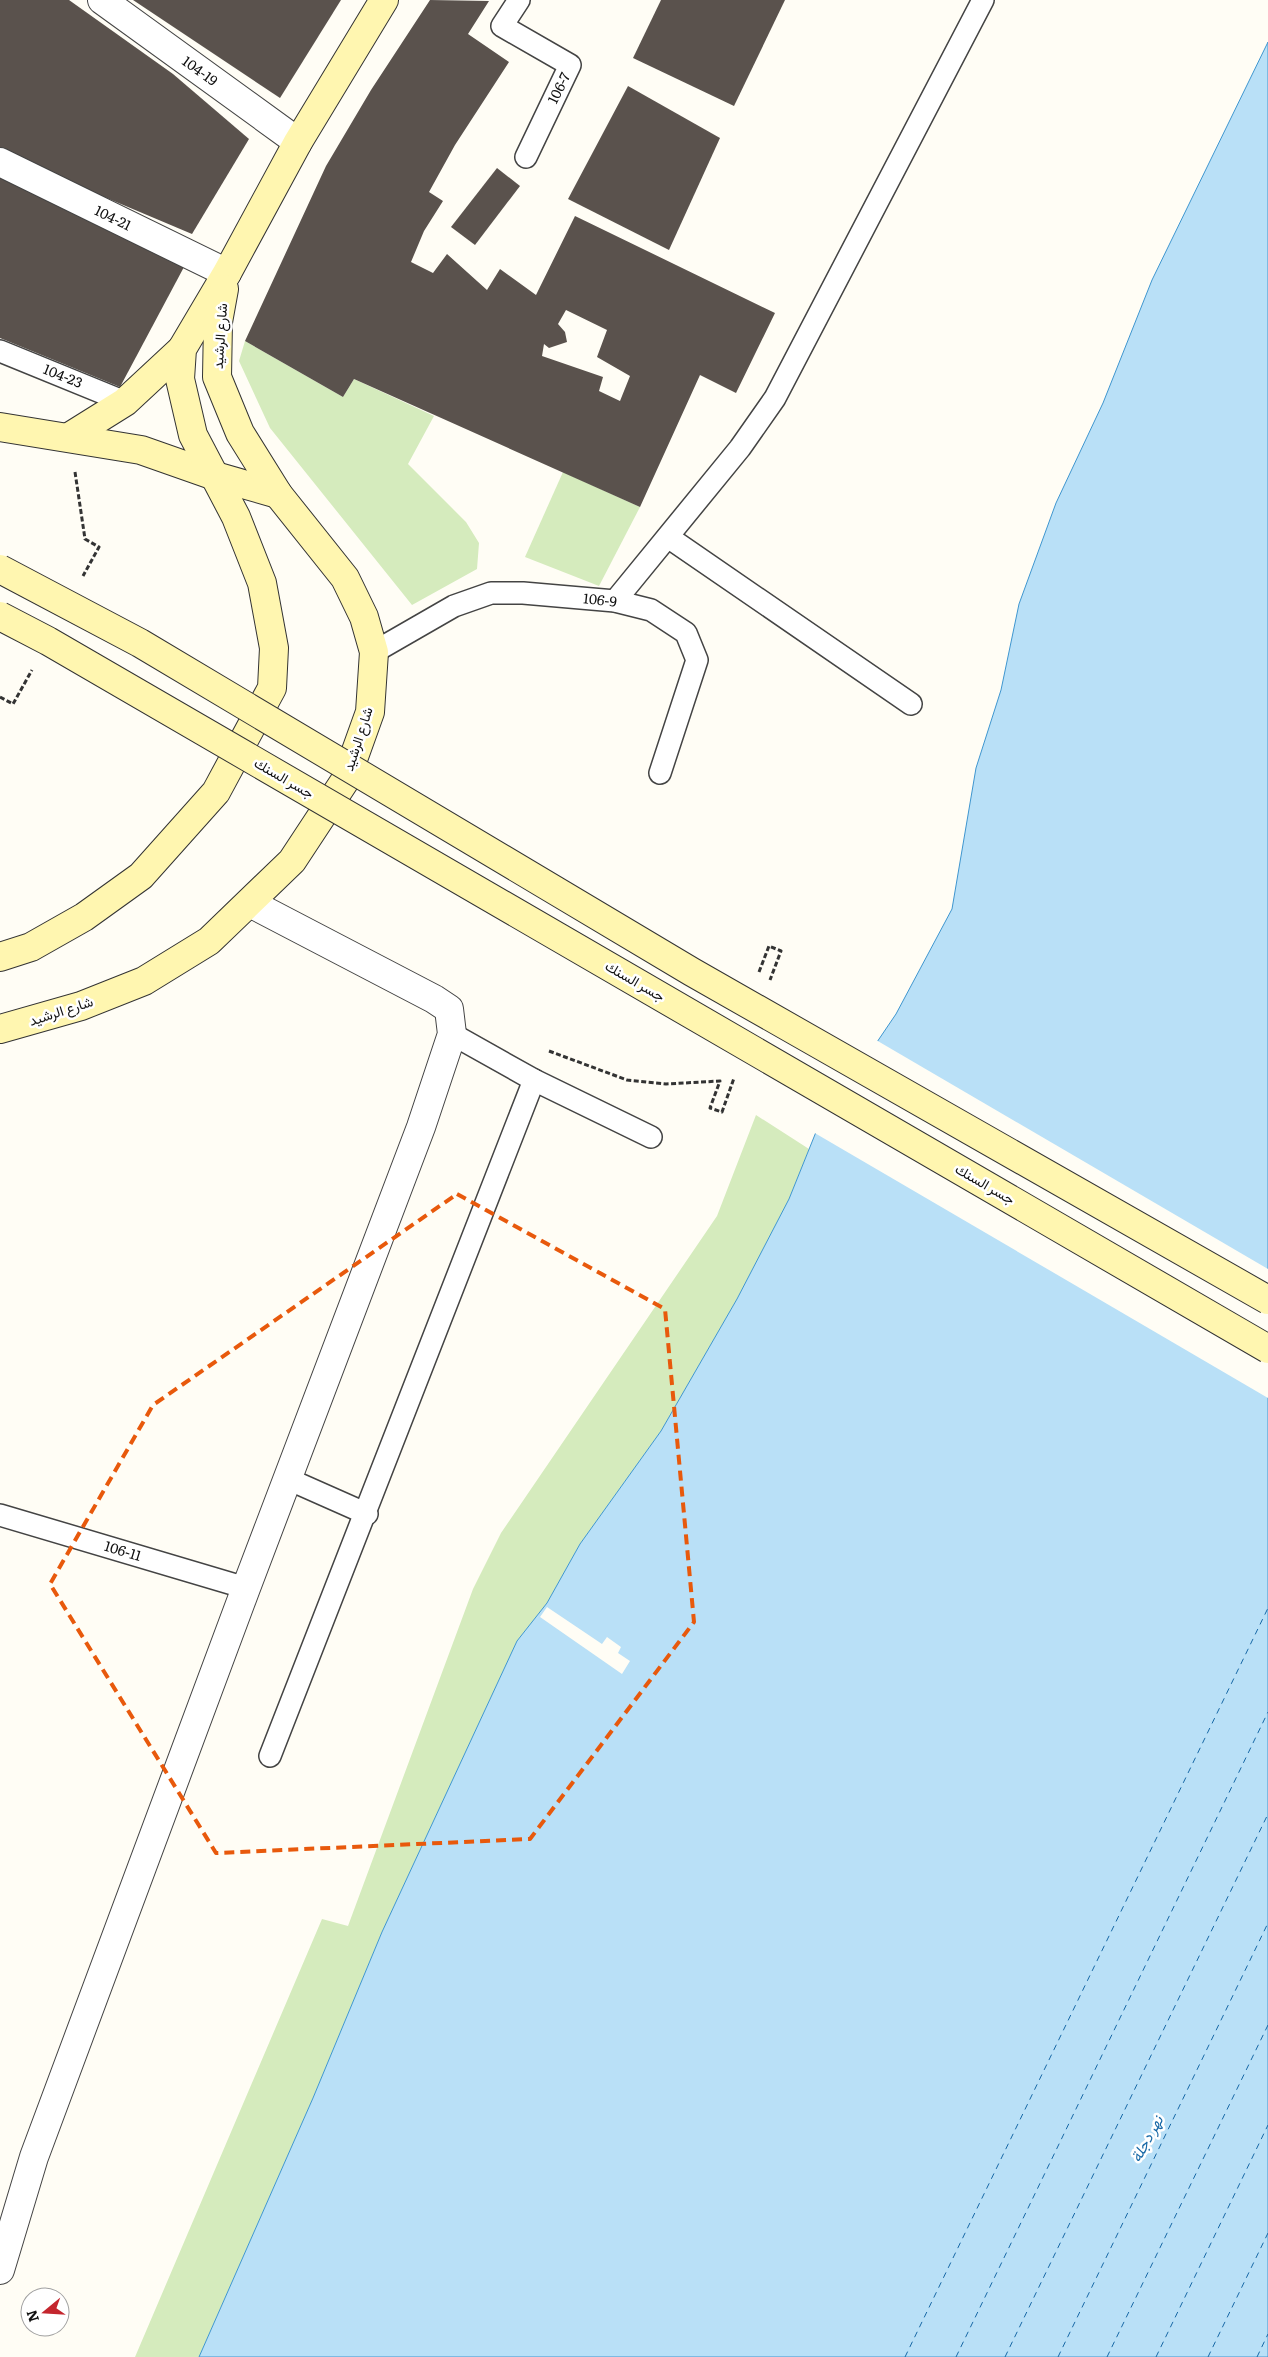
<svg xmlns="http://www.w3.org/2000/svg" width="1268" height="2357" viewBox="0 0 1268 2357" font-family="Literata,Vazirmatn,serif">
  <rect width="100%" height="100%" fill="#fffdf5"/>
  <g fill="#d5ebbd">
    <polygon points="245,341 343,397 354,379 434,416 408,464 466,522 479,543 477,569 412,605 270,428 239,361"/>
    <polygon points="563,472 640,507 599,586 525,557"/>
    <polygon points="756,1115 809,1149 789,1199 737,1299 661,1431 580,1544 547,1603 517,1641 382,1932 313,2098 199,2357 135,2357 322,1919 348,1926 473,1589 501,1533 717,1216"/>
  </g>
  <polygon fill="#b9e0f7" stroke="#3f96cf" points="1268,42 1268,2357 199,2357 313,2098 382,1932 517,1641 547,1603 580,1544 661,1431 737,1299 789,1199 816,1132 896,1014 952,909 976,768 1001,690 1019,604 1056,503 1103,403 1152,280"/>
  <g fill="#fffdf5">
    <polygon points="876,1040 1268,1269 1268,1398 813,1132"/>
    <polygon points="547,1607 602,1644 607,1637 621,1647 618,1653 630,1661 622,1674 540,1617"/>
  </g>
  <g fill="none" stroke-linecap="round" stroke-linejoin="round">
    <g stroke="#1768a6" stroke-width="1" stroke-dasharray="6 5" stroke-linecap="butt">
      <polyline points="905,2357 1268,1608"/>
      <polyline points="956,2357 1268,1712"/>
      <polyline points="1005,2357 1268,1814"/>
      <polyline points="1058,2357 1268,1923"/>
      <polyline points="1107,2357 1268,2025"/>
      <polyline points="1156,2357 1268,2125"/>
      <polyline points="1208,2357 1268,2233"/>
      <polyline points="1257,2357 1268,2334"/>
    </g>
  </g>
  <g fill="#5a524d" fill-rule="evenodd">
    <polygon points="0,0 69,0 173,74 249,139 192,234 0,153"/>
    <polygon points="133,0 341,0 280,98"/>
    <path d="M430,0L489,1L468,34L509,62L455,145L429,192L443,201L424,231L411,262L433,273L447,254L487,290L500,269L536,295L575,216L775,313L736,393L700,375L640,507L354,379L343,397L245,341L326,166L371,90ZM566,310L607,330L597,357L630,376L620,401L599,391L603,377L542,356L544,344L549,348L567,342L565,332L558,324Z"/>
    <polygon points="661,0 785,0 734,106 633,58"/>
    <polygon points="628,86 720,138 669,250 568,199"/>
    <polygon points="497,168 520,186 475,245 451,227"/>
    <polygon points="0,176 184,267 120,387 0,338"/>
  </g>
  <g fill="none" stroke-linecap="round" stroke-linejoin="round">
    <defs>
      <g id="lane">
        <polyline points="519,0 502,26 570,65 526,157"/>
        <polyline points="0,351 125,402"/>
        <polyline points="668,537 911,704"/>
        <polyline points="615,601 740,448 775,398 983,0"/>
        <polyline points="374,652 454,606 491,593 523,593 615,601 651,610 686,633 697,660 660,773"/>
        <polyline points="452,1034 534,1080 651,1137"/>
        <polyline points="288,1479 367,1514"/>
        <polyline points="0,1515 246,1588"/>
        <polyline points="270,1756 534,1080"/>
      </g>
      <g id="street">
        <polyline points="102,0 298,142"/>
        <polyline points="0,162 227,273"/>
        <polyline points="0,2270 34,2157 246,1588 421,1127 452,1034 449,1009 434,999 250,903"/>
      </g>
      <g id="secondary">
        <polyline points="0,427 141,450 215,476 278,494"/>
        <polyline points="69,437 125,402 182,349"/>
        <polyline points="0,957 31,947 84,917 141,876 216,792 272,688 274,648 262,583 236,517 193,435 180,379 182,349 227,273 298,142 384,0"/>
        <polyline points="0,1029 81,1006 144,981 209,941 292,861 346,779 370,712 374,652 364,617 345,578 278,494 240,433 217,377 218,322 224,289"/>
      </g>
    </defs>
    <use href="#lane" stroke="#444" stroke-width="24"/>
    <use href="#street" stroke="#444" stroke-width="30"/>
    <use href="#secondary" stroke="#333" stroke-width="30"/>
    <g stroke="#333" stroke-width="3" stroke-dasharray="5 2.5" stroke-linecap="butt">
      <polyline points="75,472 85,539 99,547 83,576"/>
      <polyline points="0,697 13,704 32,670"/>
      <polyline points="759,972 769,946 781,951 770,980"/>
      <polyline points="549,1051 627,1080 666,1084 720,1081 710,1108 722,1112 734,1078"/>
    </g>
    <use href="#lane" stroke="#fff" stroke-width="21"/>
    <use href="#street" stroke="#fff" stroke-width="28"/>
    <use href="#secondary" stroke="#fff6b0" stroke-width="28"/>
    <defs>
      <g id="secondary-bridge">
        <polyline points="0,569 140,643 692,972 1268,1300"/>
        <polyline points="0,616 48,641 1268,1349"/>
      </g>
    </defs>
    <use href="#secondary-bridge" stroke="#333" stroke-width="30" stroke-linecap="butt"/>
    <use href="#secondary-bridge" stroke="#fff6b0" stroke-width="28"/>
  </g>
  <path fill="none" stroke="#e8590c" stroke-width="4" stroke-dasharray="10 6" stroke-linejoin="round" d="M457,1194L665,1309L694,1622L530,1839L216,1853L50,1584L153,1405Z"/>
  <g text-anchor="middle" stroke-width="5" stroke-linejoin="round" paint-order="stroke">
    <g font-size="14" fill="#111" stroke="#fff">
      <text transform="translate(200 71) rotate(36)" y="5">104-19</text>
      <text transform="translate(559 88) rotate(-64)" y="5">106-7</text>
      <text transform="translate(113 218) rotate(26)" y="5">104-21</text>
      <text transform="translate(220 336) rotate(-86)" y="5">شارع الرشيد</text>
      <text transform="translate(63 376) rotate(22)" y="5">104-23</text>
      <text transform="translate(600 600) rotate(6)" y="5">106-9</text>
      <text transform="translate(358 739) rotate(-72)" y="5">شارع الرشيد</text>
      <text transform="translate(284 778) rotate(30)" y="5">جسر السنك</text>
      <text transform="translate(635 981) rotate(30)" y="5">جسر السنك</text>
      <text transform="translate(61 1011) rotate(-18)" y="5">شارع الرشيد</text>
      <text transform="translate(985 1184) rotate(30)" y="5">جسر السنك</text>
      <text transform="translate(123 1551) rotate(17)" y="5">106-11</text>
    </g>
    <g font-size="15" font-style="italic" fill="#1768a6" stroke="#fff">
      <text transform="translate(1147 2139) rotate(-61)" y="5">نهر دجلة</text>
    </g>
  </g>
  <g transform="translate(45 2312) rotate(252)"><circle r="24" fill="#ffffff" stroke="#a0a0a0"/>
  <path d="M0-4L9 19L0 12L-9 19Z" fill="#c4262e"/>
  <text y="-8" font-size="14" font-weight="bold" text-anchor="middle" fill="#111111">N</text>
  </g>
</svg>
